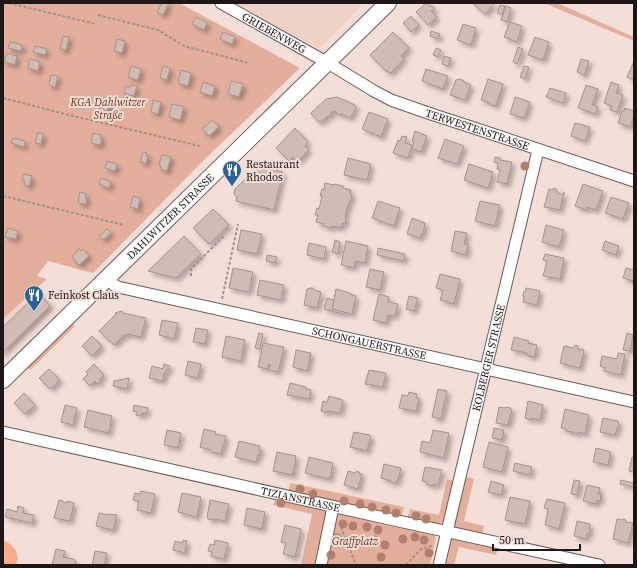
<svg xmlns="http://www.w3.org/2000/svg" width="637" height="568" viewBox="0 0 637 568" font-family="'Source Serif 4',serif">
  <defs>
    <filter id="shadow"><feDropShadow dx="3.5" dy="3.5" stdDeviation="2" flood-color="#0004"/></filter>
  </defs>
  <rect width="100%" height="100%" fill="#f3dfd8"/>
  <g fill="#eed2c7">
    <polygon points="234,3 364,3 319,49"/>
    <polygon points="38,287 57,306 3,358 3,319"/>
  </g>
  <g fill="#e3af9c">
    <polygon points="3,3 179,3 300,68 205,159 93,273 48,261 37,276 47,279 3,319"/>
    <polygon points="544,3 557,3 634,37 634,41"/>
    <polygon points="71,323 75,326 30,370 26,366"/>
    <polygon points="462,476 474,479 464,521 484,526 482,535 455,529 453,525"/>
    <polygon points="447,479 455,481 447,516 444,521 434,526 407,520 410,509 439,515"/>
    <polygon points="290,483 296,484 404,507 401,519 288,492"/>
    <polygon points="276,497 323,508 328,514 317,565 301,565 312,514 273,505"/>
    <polygon points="342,513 433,533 436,538 430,565 325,565 336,516"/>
    <polygon points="455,538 498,546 496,555 459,547 454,565 443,565 450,539"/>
  </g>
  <path fill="#fbab8b" d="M3,540C13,544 21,554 16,565H3Z"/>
  <g fill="#d0bcb5" stroke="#a5938c" filter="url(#shadow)">
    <polygon points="162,3 169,3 163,15 157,12"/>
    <polygon points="426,3 427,3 430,6 432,6 434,7 434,10 431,11 437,17 428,25 416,12"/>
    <polygon points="472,3 495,3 485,14"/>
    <polygon points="500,5 505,6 502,15 497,13"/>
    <polygon points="506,6 511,8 507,22 501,20"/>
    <polygon points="411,16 419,25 411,32 403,23"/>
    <polygon points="196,17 207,23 204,30 192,24"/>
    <polygon points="510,22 522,26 517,42 504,37"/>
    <polygon points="463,24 476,28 471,45 457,40"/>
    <polygon points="431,31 440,34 438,39 430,36"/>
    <polygon points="223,32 235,37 232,44 220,39"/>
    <polygon points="393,32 409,48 401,56 404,59 391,73 386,71 370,55"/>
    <polygon points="63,36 69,37 66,50 60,49"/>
    <polygon points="535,37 549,42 543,60 528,55"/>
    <polygon points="117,39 125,41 122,53 114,51"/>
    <polygon points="10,42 22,45 21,51 8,48"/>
    <polygon points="35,46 47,49 45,55 33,52"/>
    <polygon points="518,47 523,49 517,64 513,62"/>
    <polygon points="436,48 441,50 438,57 433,55"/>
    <polygon points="7,53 17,56 15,65 4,62"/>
    <polygon points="444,56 451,58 448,66 442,64"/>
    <polygon points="30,59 40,62 38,71 28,68"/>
    <polygon points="581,59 589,61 584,75 577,72"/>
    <polygon points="634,61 634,80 627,77"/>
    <polygon points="131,66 141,69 138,80 128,77"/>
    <polygon points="163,66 170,68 167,80 160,78"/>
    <polygon points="524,66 529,67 525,79 520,77"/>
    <polygon points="426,69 448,76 443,89 422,81"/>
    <polygon points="181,70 191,73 188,86 178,83"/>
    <polygon points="51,75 58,76 55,87 49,85"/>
    <polygon points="459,79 463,80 464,82 471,85 465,100 450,95 456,80"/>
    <polygon points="488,79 503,84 496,105 493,106 490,103 481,100"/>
    <polygon points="231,81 243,84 239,97 228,94"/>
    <polygon points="203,82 215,86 212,96 200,92"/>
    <polygon points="611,82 619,85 616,93 623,95 617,112 610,110 612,106 604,103"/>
    <polygon points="131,85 137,86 134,96 124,93 126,86 130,87"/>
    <polygon points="586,85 598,89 592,105 598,107 596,114 578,108"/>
    <polygon points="550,88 566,93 563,103 546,97"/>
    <polygon points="337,97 355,105 356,107 351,117 349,118 341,114 339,115 337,114 336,111 331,112 331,115 330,116 328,116 321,122 319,122 311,114 311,113 326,99"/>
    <polygon points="515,97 530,102 524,118 510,114"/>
    <polygon points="102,98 112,101 110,107 108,107 107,111 99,109"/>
    <polygon points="153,100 161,102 158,114 151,112"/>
    <polygon points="172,104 184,107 180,120 169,117"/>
    <polygon points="625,108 634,111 634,116 630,127 618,123 622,111 624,111"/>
    <polygon points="369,112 388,119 381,137 362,129"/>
    <polygon points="212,120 219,127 209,136 202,129"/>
    <polygon points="575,123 590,127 585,141 571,136"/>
    <polygon points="295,128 308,142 305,146 309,150 297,162 293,157 289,161 276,148"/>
    <polygon points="415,131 427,136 421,152 412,149 414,141 412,141"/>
    <polygon points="38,132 43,134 41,144 35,143"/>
    <polygon points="93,133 101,135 100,139 102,139 100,145 91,143"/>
    <polygon points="402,136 407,137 405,143 412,145 408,158 393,153 398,140 400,141"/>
    <polygon points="13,138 25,141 24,147 11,143"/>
    <polygon points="445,139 464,146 457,164 438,158"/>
    <polygon points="143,152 147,153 146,156 148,156 146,163 140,162"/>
    <polygon points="162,155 171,157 167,171 160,169 161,166 159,165"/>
    <polygon points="495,157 500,158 500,160 512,162 507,184 497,182 500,170 497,169 498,163 494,162"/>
    <polygon points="348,158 371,164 367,180 344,175"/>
    <polygon points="107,161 117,164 115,171 105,168"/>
    <polygon points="469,164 493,172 488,188 464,180"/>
    <polygon points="258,166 283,172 274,210 236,201 237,197 234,194 235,189 249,175 255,177"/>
    <polygon points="24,174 32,176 29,186 24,185 25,181 22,181"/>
    <polygon points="101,178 111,182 109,188 99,184"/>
    <polygon points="325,183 334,185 334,184 343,186 343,188 351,190 350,195 352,195 350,202 349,202 345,217 346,217 345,224 342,223 341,228 333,226 332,228 323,226 324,224 316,222 318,215 315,215 317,208 319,209 322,196 320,196 322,189 324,190"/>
    <polygon points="583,184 603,191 596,210 587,207 586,210 575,206"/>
    <polygon points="554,188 556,189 557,191 557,193 564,195 564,192 560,210 544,207 549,189 553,190"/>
    <polygon points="80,192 86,194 85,198 87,198 86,204 78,203"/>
    <polygon points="133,196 140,198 138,209 130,207"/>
    <polygon points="611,197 629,203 623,219 605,213"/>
    <polygon points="378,201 400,208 394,226 372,218"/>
    <polygon points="480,201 500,205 495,226 475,221"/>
    <polygon points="213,209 229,225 209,244 193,228"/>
    <polygon points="412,218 425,223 423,234 422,233 420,238 407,234"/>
    <polygon points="546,225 564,230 559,247 542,242"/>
    <polygon points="8,228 18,231 16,239 5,237"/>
    <polygon points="107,229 111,233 103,240 99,236"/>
    <polygon points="241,230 262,234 257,254 237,250"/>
    <polygon points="455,231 467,233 464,244 468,244 466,255 451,251"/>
    <polygon points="184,236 201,254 176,278 148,271"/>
    <polygon points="335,240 340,242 338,254 332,252"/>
    <polygon points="346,241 368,246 365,263 355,261 354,268 341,265"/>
    <polygon points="605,241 619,246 616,255 602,250"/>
    <polygon points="309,243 326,247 324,259 307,255"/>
    <polygon points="378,248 405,254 404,261 377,255"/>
    <polygon points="79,249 81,251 83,249 89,256 79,265 72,257"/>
    <polygon points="545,254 564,258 560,279 543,276 547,261 543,260"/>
    <polygon points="267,255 277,257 275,263 266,261"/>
    <polygon points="233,268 253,272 249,292 229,288"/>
    <polygon points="626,268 634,270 634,283 632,283 633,281 623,278"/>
    <polygon points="370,269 384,272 380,290 366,287"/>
    <polygon points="440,274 460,279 454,304 440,300 443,290 436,288"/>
    <polygon points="260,280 284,285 281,300 257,295"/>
    <polygon points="310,288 313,288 314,290 321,292 317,308 304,305 307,289"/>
    <polygon points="526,288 540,291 537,305 523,302 524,296 523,296 524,291 525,292"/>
    <polygon points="336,289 350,293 350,294 356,296 352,314 332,309"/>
    <polygon points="38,293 50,306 4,351 4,355 3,356 3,327"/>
    <polygon points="379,294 389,297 388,302 398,304 395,316 388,315 386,323 373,320"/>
    <polygon points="409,296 418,298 414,311 406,309"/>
    <polygon points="327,298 334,300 332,309 344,312 343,314 324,309"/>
    <polygon points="122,311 123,313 146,318 141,337 128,334 123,336 114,345 99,331 116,314 115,313"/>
    <polygon points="162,320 178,323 174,339 159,335"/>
    <polygon points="196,328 208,330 205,344 193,342"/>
    <polygon points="259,333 263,334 260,349 255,348"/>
    <polygon points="627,333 633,335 630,351 623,350"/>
    <polygon points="92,336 102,346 92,356 82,346"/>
    <polygon points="226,336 245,340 241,361 222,357"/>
    <polygon points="514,337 529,341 528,343 537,345 535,355 533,357 528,356 527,353 511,350"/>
    <polygon points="263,343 284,347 278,372 269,370 270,364 269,364 267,369 258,367"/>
    <polygon points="575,345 578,346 578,349 584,350 580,368 560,363 564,346 573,348"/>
    <polygon points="296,350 311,353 307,371 293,367"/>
    <polygon points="618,353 625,354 621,375 604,371 605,368 600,366 602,356 617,359"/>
    <polygon points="188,361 201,364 198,378 185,375"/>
    <polygon points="94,364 104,375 99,380 101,381 98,384 95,381 90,386 83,379 88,374 86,372"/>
    <polygon points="164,364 170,366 169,370 166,370 166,374 164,373 163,381 149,378 152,366 163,369"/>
    <polygon points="49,369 60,380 50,389 39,378"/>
    <polygon points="369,370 386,373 383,387 365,384"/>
    <polygon points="129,378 127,389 113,386 114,381"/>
    <polygon points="290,383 306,387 306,389 311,390 309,399 287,395"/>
    <polygon points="438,389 447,391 441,419 432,417"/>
    <polygon points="409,392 417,394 416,398 419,399 416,411 399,408 402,395 408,396"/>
    <polygon points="24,393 35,405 25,414 14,403"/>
    <polygon points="329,396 343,400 340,413 327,411 326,413 321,411 323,401 327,402"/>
    <polygon points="528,401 543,405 540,420 531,418 531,420 525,418"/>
    <polygon points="65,405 77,408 73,425 61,422"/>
    <polygon points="134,405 148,408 146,414 142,413 141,416 136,415 137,412 133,411"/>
    <polygon points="499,407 505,408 506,407 511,408 510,409 512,410 508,425 496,423"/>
    <polygon points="565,409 589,415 585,434 578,432 577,434 573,433 572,431 571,432 566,431 566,429 561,428"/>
    <polygon points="88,410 112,416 109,433 84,427"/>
    <polygon points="603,418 618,421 618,423 619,424 619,427 617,428 615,435 600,432"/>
    <polygon points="494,428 504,430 502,440 492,438"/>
    <polygon points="204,429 216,432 215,434 226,436 221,454 211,452 211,450 200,447"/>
    <polygon points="167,430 181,433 178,448 164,445"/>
    <polygon points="433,430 449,433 444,458 420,452 422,441 430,443"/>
    <polygon points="354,432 369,435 371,436 367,451 350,447"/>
    <polygon points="239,441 260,446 259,450 261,451 260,454 258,455 256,462 235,457"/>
    <polygon points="489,442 508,447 502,472 483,467"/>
    <polygon points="596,448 611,452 608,465 593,462"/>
    <polygon points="277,452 296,456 293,475 273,471"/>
    <polygon points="309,457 333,463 330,479 305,473"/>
    <polygon points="632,457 634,457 634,472 629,471"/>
    <polygon points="515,463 532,467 530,475 513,471"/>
    <polygon points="384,464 401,468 397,482 396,482 395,483 392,483 391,481 381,478"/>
    <polygon points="425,467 442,470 438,485 433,484 433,486 426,484 427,482 422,481"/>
    <polygon points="348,471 355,473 357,471 359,472 360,474 362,474 358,489 344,485"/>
    <polygon points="574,480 580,481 577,495 571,494"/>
    <polygon points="621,480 634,483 634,487 620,484"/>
    <polygon points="491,481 504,485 501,495 488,492"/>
    <polygon points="587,485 600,488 598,494 601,494 600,501 597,500 596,504 583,501"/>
    <polygon points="141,491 155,494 151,513 137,510 139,501 133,500 135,493 140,494"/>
    <polygon points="182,493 201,497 197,517 178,512"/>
    <polygon points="510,497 530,501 525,524 505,520"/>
    <polygon points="547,499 565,503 559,529 545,525 548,509 544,508"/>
    <polygon points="59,500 63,501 63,502 67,503 67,501 74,503 70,521 54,518"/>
    <polygon points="210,500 229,504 225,521 216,519 214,520 208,519 207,517"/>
    <polygon points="18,506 24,508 23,513 34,515 32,523 5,517 7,509 17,512"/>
    <polygon points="247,508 265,512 262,529 244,525"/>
    <polygon points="99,513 108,515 108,514 117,515 113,530 96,526"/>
    <polygon points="617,519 621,520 623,519 625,519 626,522 633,523 628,543 613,539"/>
    <polygon points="577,521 590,524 589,529 591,532 587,534 586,539 574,536"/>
    <polygon points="285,525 301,529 295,557 283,554 286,543 281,542"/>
    <polygon points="183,540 187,541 185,553 173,550 175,541 183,543"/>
    <polygon points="215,540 228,543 224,559 211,556 212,552 208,551 210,544 214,545"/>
    <polygon points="56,549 65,551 63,557 73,559 76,561 75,565 52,565"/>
    <polygon points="95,551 107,553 104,565 92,565"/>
  </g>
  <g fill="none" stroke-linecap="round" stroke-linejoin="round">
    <defs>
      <g id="street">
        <path id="s1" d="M221,3L328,63L374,91L391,100L431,114L468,126L634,181"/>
        <path id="s2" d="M107,279L114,285L118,287L634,402"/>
        <path id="s3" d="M3,432C202,477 400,522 599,565"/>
        <polyline points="321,565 333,507"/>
        <path id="s4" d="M439,565L538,150"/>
      </g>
      <g id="secondary">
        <path id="s5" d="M3,380L388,3"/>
      </g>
    </defs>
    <use href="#street" stroke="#6c5b55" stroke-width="13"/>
    <use href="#secondary" stroke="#6c5b55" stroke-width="18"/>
    <g stroke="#a0918c" stroke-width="2" stroke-dasharray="3 2" stroke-linecap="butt">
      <polyline points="9,3 96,24"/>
      <polyline points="98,15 158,30 184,46 249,63"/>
      <polyline points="3,98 73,116 200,146"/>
      <polyline points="3,196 124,225"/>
      <polyline points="191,276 191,269 224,236"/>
      <polyline points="222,299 238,224"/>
      <polyline points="341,527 356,565"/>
      <polyline points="406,565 421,549 432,546"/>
    </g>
    <use href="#street" stroke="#fff" stroke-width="11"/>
    <use href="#secondary" stroke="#fff" stroke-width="16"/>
  </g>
  <g fill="#b0806c">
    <circle cx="525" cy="166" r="4.5"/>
    <circle cx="300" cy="489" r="4.5"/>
    <circle cx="313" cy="494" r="4.5"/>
    <circle cx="344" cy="501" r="4.5"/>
    <circle cx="281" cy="503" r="4.5"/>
    <circle cx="360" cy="504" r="4.5"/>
    <circle cx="372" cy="507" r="4.5"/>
    <circle cx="386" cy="510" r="4.5"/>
    <circle cx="396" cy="513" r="4.5"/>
    <circle cx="416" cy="516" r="4.5"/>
    <circle cx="426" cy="519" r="4.5"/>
    <circle cx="343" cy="524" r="4.5"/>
    <circle cx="353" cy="526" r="4.5"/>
    <circle cx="367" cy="527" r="4.5"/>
    <circle cx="378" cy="530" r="4.5"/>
    <circle cx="415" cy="537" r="4.5"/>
    <circle cx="337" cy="538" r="4.5"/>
    <circle cx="403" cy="539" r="4.5"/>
    <circle cx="374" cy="540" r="4.5"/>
    <circle cx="424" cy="540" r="4.5"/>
    <circle cx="385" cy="545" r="4.5"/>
    <circle cx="429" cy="553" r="4.5"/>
    <circle cx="331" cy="555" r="4.5"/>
    <circle cx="381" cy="557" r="4.5"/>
  </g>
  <defs>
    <symbol id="restaurant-pin" viewBox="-11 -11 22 30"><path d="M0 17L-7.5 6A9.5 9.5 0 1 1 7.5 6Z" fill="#2a629a" stroke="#f3dfd8"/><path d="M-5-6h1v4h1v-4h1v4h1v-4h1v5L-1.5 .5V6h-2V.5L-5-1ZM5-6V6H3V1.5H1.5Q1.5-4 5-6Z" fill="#fff"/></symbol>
  </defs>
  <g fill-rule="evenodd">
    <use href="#restaurant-pin" x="221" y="159" width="22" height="30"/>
    <use href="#restaurant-pin" x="23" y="284" width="22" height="30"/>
  </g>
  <g text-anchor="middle" stroke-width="4" stroke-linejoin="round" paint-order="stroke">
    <g font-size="11" fill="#1e1715" stroke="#f3dfd8">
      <text dy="4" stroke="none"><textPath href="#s1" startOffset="61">GRIEBENWEG</textPath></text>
      <text dy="4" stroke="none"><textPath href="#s1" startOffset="287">TERWESTENSTRASSE</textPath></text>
      <text dy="4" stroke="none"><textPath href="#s5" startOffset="234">DAHLWITZER STRASSE</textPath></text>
      <text dy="4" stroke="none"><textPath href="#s2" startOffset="271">SCHONGAUERSTRASSE</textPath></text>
      <text dy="4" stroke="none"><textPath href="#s4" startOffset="213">KOLBERGER STRASSE</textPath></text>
      <text dy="4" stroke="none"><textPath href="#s3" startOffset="305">TIZIANSTRASSE</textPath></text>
    </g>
    <g font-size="11" font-style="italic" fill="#7a3314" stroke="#f3dfd8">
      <text x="108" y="106">KGA Dahlwitzer<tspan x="108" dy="13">Straße</tspan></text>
      <text x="355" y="545">Graffplatz</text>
    </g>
    <g font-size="11" fill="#1e1715" stroke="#f3dfd8" text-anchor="start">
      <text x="246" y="168">Restaurant<tspan x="246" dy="13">Rhodos</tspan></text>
      <text x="48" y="299">Feinkost Claus</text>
    </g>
  </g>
  <rect width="637" height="568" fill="none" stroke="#1e1715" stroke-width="8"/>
  <path d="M493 544v6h87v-6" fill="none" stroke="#1e1715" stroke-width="2"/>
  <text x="499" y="544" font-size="12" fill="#1e1715" stroke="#f3dfd8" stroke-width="3" paint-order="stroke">50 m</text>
</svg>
